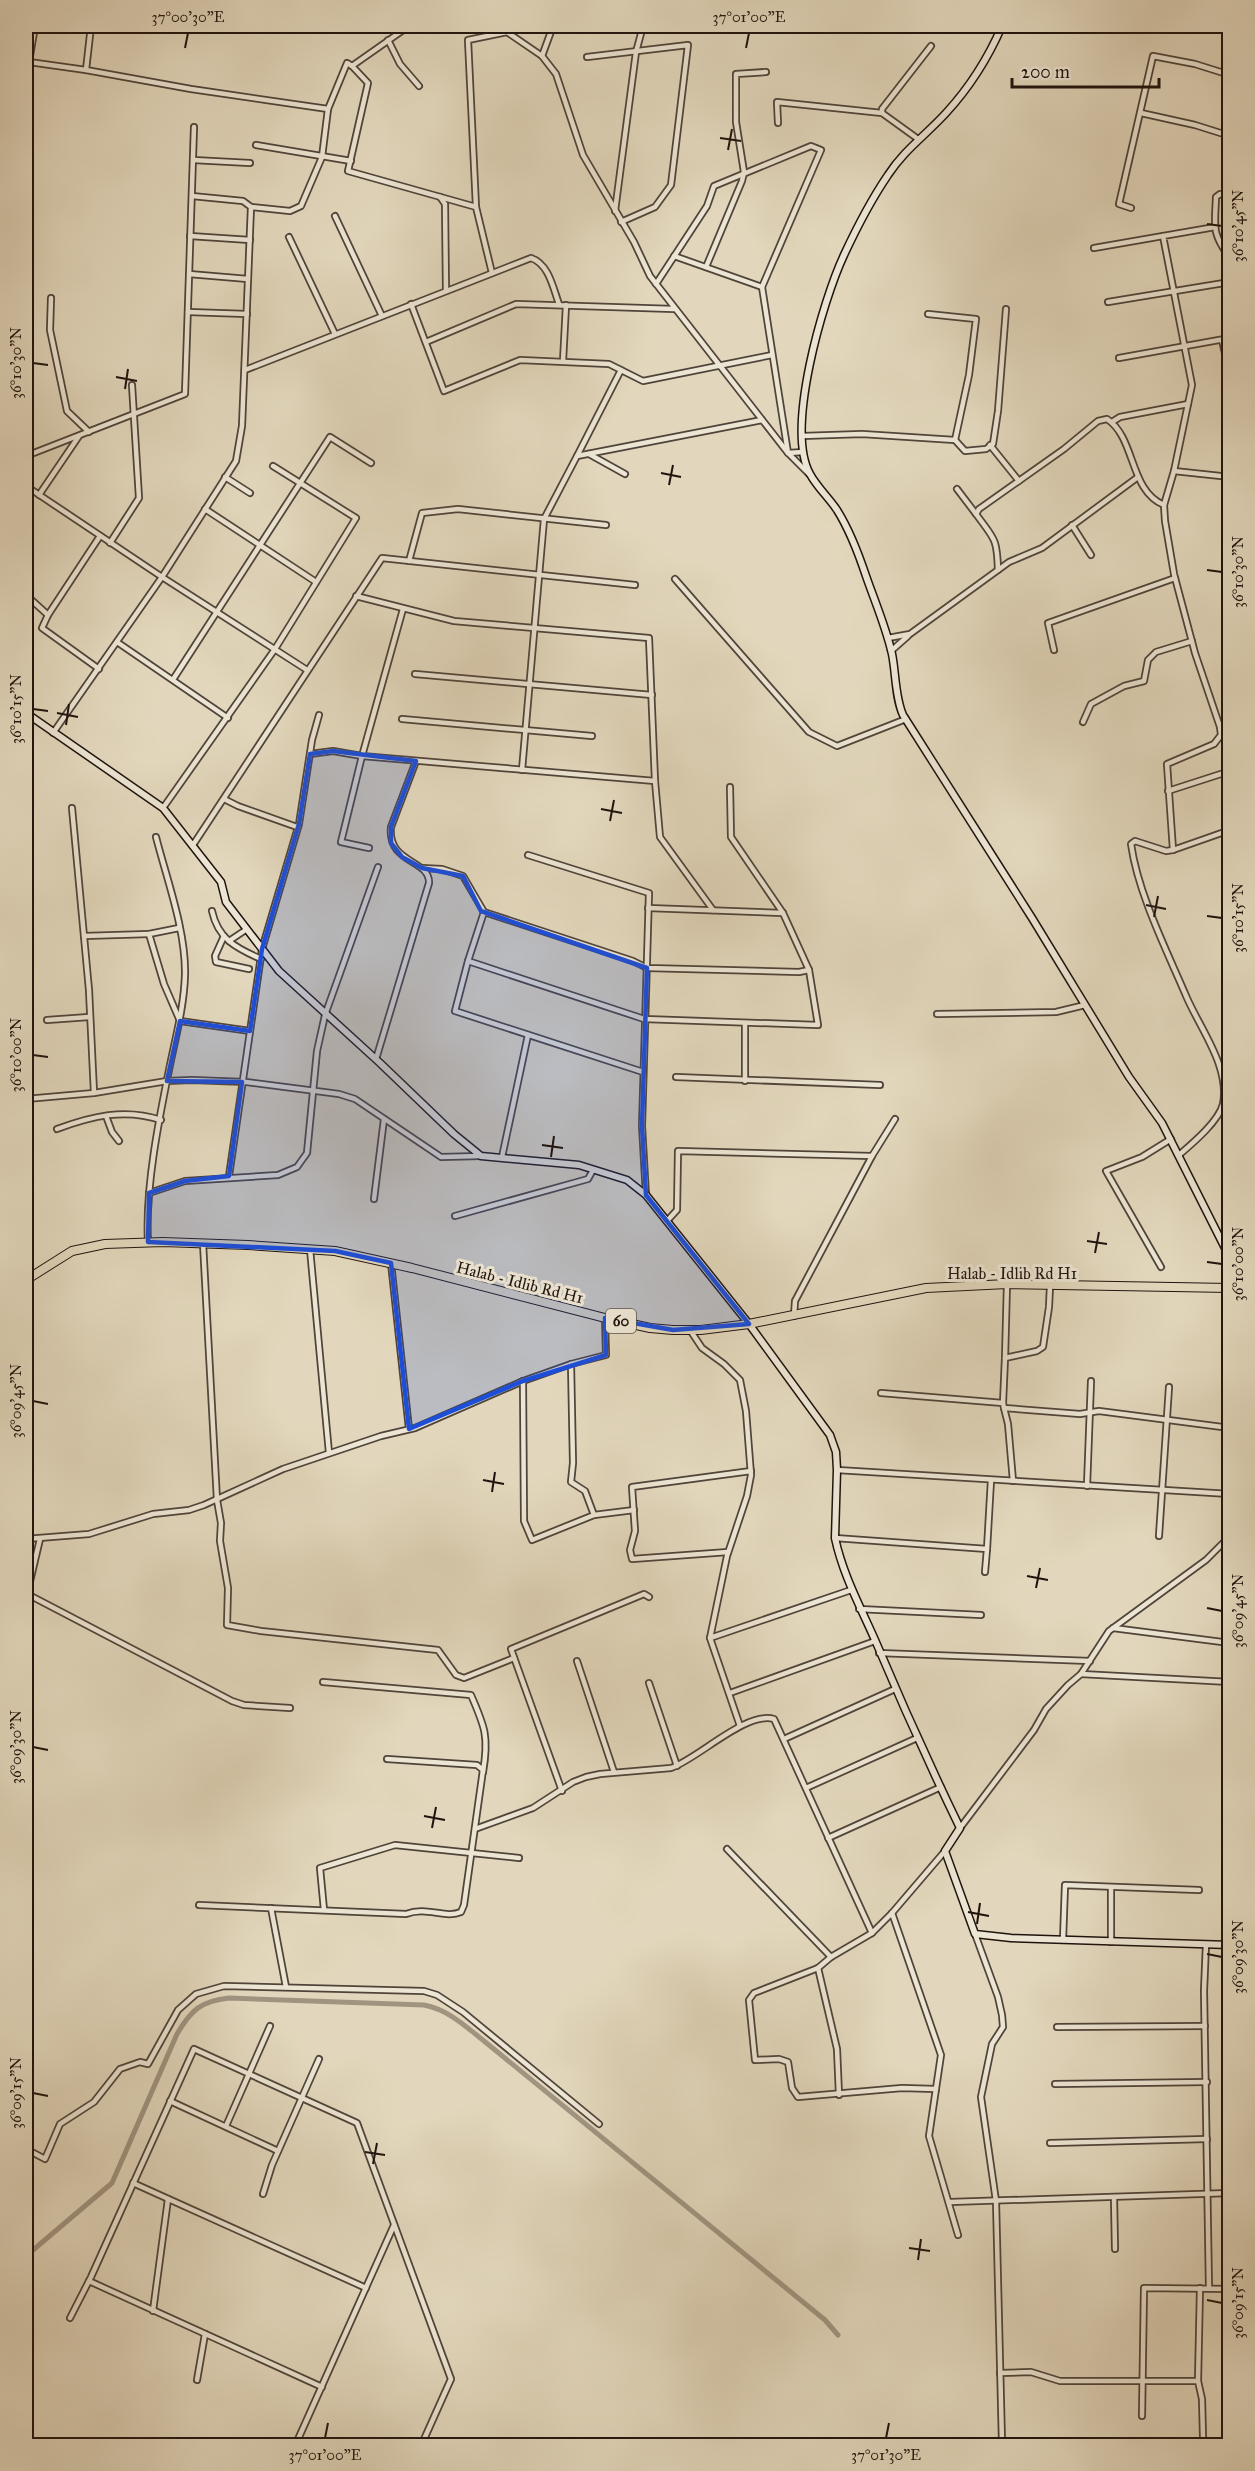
<svg xmlns="http://www.w3.org/2000/svg" width="1255" height="2471" viewBox="0 0 1255 2471" font-family="'IM FELL Great Primer',serif">
  <rect width="100%" height="100%" fill="#e2d7bc"/>
  <filter id="stains"><feTurbulence type="fractalNoise" baseFrequency=".00333" numOctaves="4"/><feColorMatrix values="0 0 0 0 .2 0 0 0 0 .09 0 0 0 0 .02 0 0 0 .5 -.17"/></filter>
  <radialGradient id="worn" r=".72"><stop offset=".6" stop-color="#630" stop-opacity="0"/><stop offset="1" stop-color="#630" stop-opacity=".3"/></radialGradient>
  <g fill="none" stroke-linecap="round" stroke-linejoin="round">
    <path stroke="#a09481" stroke-width="5" d="M26,2256L112,2183L177,2034C191,2010 201,2001 229,1998L424,2005C449,2010 465,2026 484,2041L825,2320L838,2335"/>
    <defs>
      <g id="street">
        <polyline points="35,26 29,62 86,70"/>
        <polyline points="91,26 86,70 191,89 328,109"/>
        <polyline points="503,26 507,32 542,56 556,74 583,155 634,242 650,276 788,453 803,452"/>
        <polyline points="388,40 400,64 419,86"/>
        <polyline points="542,56 553,26"/>
        <polyline points="587,57 688,45 671,185 655,207 621,222"/>
        <polyline points="352,66 368,83 348,171 476,207"/>
        <polyline points="1141,113 1195,125 1230,136"/>
        <polyline points="778,123 777,102 882,113"/>
        <polyline points="918,139 882,113 882,109 931,46"/>
        <polyline points="256,145 351,161"/>
        <polyline points="193,160 250,163"/>
        <polyline points="440,197 445,204 446,291"/>
        <path d="M1230,197L1220,194L1216,197C1215,226 1211,233 1230,258"/>
        <polyline points="251,207 290,211 301,206 322,157 328,109 347,63 352,66 409,26"/>
        <polyline points="1131,208 1119,204 1153,56 1195,64 1230,75"/>
        <polyline points="615,211 636,52 643,26"/>
        <polyline points="335,216 382,316"/>
        <polyline points="190,236 250,240"/>
        <polyline points="289,237 335,334"/>
        <polyline points="1094,248 1163,236"/>
        <polyline points="674,256 762,287"/>
        <polyline points="706,267 742,181 744,172 736,122 736,74 766,72"/>
        <polyline points="492,273 476,207 468,40 507,32"/>
        <polyline points="189,274 248,279"/>
        <polyline points="656,284 707,206 714,186 811,146 821,150 762,287 788,453 809,474"/>
        <polyline points="51,298 50,330 67,411 89,432"/>
        <polyline points="1108,302 1230,282"/>
        <polyline points="411,304 444,391 520,360 609,364 643,381 772,355"/>
        <polyline points="188,312 247,314"/>
        <polyline points="1222,340 1230,376"/>
        <polyline points="426,342 516,304 674,309"/>
        <polyline points="1119,358 1230,338"/>
        <polyline points="563,361 566,305"/>
        <path d="M245,370L531,258C549,264 553,288 559,304"/>
        <polyline points="1112,422 1120,417 1188,404"/>
        <polyline points="802,436 862,434 955,440 969,375 976,319 928,314"/>
        <polyline points="955,440 965,451 986,449 993,444 998,411 1006,309"/>
        <polyline points="990,445 1019,481"/>
        <polyline points="589,454 625,474"/>
        <polyline points="26,456 185,394 194,127"/>
        <polyline points="577,456 621,370"/>
        <polyline points="1174,471 1230,477"/>
        <polyline points="225,477 250,493"/>
        <polyline points="26,486 162,577 307,670"/>
        <polyline points="957,489 976,514"/>
        <polyline points="39,495 79,436"/>
        <polyline points="205,509 316,582"/>
        <polyline points="1072,525 1091,555"/>
        <polyline points="110,543 139,498 132,385"/>
        <polyline points="409,561 422,513 458,509 606,525"/>
        <path d="M998,570C997,537 994,539 976,514L979,509L1064,449L1098,421L1107,419C1136,438 1129,491 1164,505"/>
        <polyline points="675,579 809,732 837,746 906,719"/>
        <polyline points="26,595 48,615"/>
        <polyline points="356,596 454,621 649,638 655,781 660,837 713,910"/>
        <polyline points="888,638 910,634 1009,562 1042,548 1138,477"/>
        <polyline points="117,642 228,718"/>
        <polyline points="1054,650 1048,623 1175,578"/>
        <polyline points="891,651 908,636"/>
        <polyline points="99,669 42,628 48,615 100,536"/>
        <polyline points="415,674 652,695"/>
        <polyline points="174,678 330,437 371,463"/>
        <polyline points="402,719 592,736"/>
        <polyline points="1083,722 1091,704 1124,686 1144,681 1148,660 1156,652 1192,641"/>
        <polyline points="53,733 162,577 236,461 242,426 251,207 243,201 192,196"/>
        <polyline points="310,754 333,751 362,756 655,781"/>
        <polyline points="522,770 544,519 577,456 762,420"/>
        <polyline points="1168,791 1230,771"/>
        <polyline points="224,799 238,806 297,827"/>
        <polyline points="72,808 89,990 94,1093"/>
        <polyline points="163,808 275,649 356,518 273,466"/>
        <polyline points="193,845 382,558 635,585"/>
        <polyline points="369,848 341,842 362,756 403,609"/>
        <polyline points="1173,850 1167,764 1214,744 1221,735 1220,727 1195,653 1174,574 1165,521 1164,505 1174,471 1192,385 1163,236 1215,227"/>
        <polyline points="528,855 649,893 642,1126 646,1195"/>
        <polyline points="422,868 442,869 463,876 484,912 633,961 647,968 799,972 809,970"/>
        <polyline points="648,908 783,913"/>
        <path d="M212,911C218,939 236,948 261,959"/>
        <polyline points="179,928 149,934 164,984 180,1021 250,1031"/>
        <polyline points="84,936 149,934"/>
        <polyline points="224,936 215,956 216,962 249,969"/>
        <polyline points="26,941 30,1006 30,1015 26,1016"/>
        <polyline points="229,941 247,929"/>
        <polyline points="468,961 484,912"/>
        <polyline points="937,1014 1056,1012 1085,1005"/>
        <polyline points="47,1020 89,1017"/>
        <path d="M376,1059L429,883C430,859 387,864 391,827L416,761"/>
        <polyline points="643,1072 455,1011 468,961 644,1019 818,1025 809,970 783,913 731,837 730,787"/>
        <polyline points="676,1077 880,1085"/>
        <polyline points="745,1081 745,1023"/>
        <polyline points="26,1099 94,1093 167,1081 192,1080 246,1082 339,1094 355,1099 441,1157 481,1156"/>
        <polyline points="106,1116 112,1132 119,1141"/>
        <path d="M57,1129C92,1116 125,1108 161,1120"/>
        <path d="M1179,1155C1193,1143 1219,1121 1223,1104C1230,1067 1201,1030 1187,998C1167,951 1138,894 1131,844L1135,841L1166,851L1173,850L1230,830"/>
        <polyline points="502,1157 528,1035"/>
        <polyline points="229,1176 262,949 299,824 312,740 319,715"/>
        <polyline points="149,1193 185,1181 278,1175 297,1167 307,1153 317,1051 325,1015 378,867"/>
        <polyline points="374,1199 384,1119"/>
        <polyline points="455,1216 588,1179 593,1170"/>
        <polyline points="667,1221 677,1210 678,1151 872,1156"/>
        <path d="M148,1242C145,1188 159,1119 170,1065C176,1036 184,1006 185,975C186,931 167,880 156,837"/>
        <polyline points="203,1243 217,1500 221,1523 220,1541 228,1588 227,1625 261,1631 438,1650 456,1675 464,1678 514,1658"/>
        <polyline points="310,1249 329,1453"/>
        <polyline points="391,1263 409,1429"/>
        <polyline points="1161,1267 1106,1171 1142,1157 1171,1139"/>
        <polyline points="794,1316 795,1301 872,1156 895,1119"/>
        <polyline points="690,1330 702,1348 724,1364 740,1380 746,1411 751,1475 747,1496 727,1556 710,1638 740,1726"/>
        <polyline points="1005,1358 1007,1284"/>
        <polyline points="523,1381 524,1521 532,1540 594,1515 585,1491 571,1482 573,1463 571,1364 606,1355 605,1318"/>
        <polyline points="881,1393 1003,1403 1004,1408 1080,1414 1099,1411 1230,1428"/>
        <polyline points="1003,1403 1005,1358 1037,1351 1043,1347 1049,1307 1050,1286"/>
        <polyline points="1004,1408 1008,1424 1013,1481"/>
        <polyline points="837,1470 1230,1494"/>
        <polyline points="1087,1486 1091,1381"/>
        <polyline points="594,1515 634,1510"/>
        <polyline points="1159,1536 1169,1387"/>
        <polyline points="835,1538 987,1549 985,1572"/>
        <polyline points="26,1539 89,1534 153,1514 189,1510 204,1505 283,1469 381,1436 415,1428 523,1381 571,1364"/>
        <polyline points="40,1539 28,1590 31,1596 232,1701 244,1705 290,1708"/>
        <polyline points="987,1549 991,1480"/>
        <polyline points="728,1552 632,1559 630,1550 635,1531 632,1487 751,1471"/>
        <polyline points="859,1609 981,1615"/>
        <polyline points="1113,1628 1230,1643"/>
        <polyline points="710,1638 851,1590"/>
        <polyline points="879,1653 1090,1661"/>
        <polyline points="577,1661 614,1772"/>
        <polyline points="1081,1674 1230,1682"/>
        <path d="M323,1682L471,1695C485,1727 489,1737 483,1772"/>
        <polyline points="649,1683 677,1766"/>
        <polyline points="730,1693 875,1641"/>
        <polyline points="784,1739 895,1689"/>
        <polyline points="806,1788 917,1738"/>
        <polyline points="562,1791 511,1649 644,1594 649,1597"/>
        <polyline points="960,1828 1034,1730 1046,1709 1068,1685 1081,1674 1109,1631 1206,1560 1223,1543 1230,1539"/>
        <path d="M475,1829L533,1808L573,1782L586,1777L600,1774L671,1768C699,1758 746,1711 774,1719L872,1933"/>
        <polyline points="828,1838 941,1787"/>
        <polyline points="727,1849 831,1957"/>
        <polyline points="1111,1888 1111,1942"/>
        <path d="M199,1905L406,1914C427,1906 445,1919 461,1912L464,1905L483,1770L477,1765L387,1759"/>
        <polyline points="271,1908 286,1987"/>
        <polyline points="324,1910 320,1868 395,1845 519,1858"/>
        <polyline points="892,1913 941,2055 929,2136 958,2235"/>
        <polyline points="975,1934 998,1997 1002,2015 1003,2027 992,2044 981,2097 996,2201 1002,2443"/>
        <polyline points="1063,1940 1065,1885 1199,1890"/>
        <polyline points="1206,1944 1204,1991 1209,2288"/>
        <polyline points="818,1968 837,2049 839,2095"/>
        <polyline points="1057,2027 1205,2026"/>
        <polyline points="1055,2084 1207,2082"/>
        <polyline points="936,2089 902,2088 798,2097 792,2088 788,2062 779,2059 755,2060 749,2000 754,1993 818,1968 831,1957 872,1933 892,1913 945,1851"/>
        <polyline points="170,2101 278,2151"/>
        <polyline points="226,2126 270,2026"/>
        <polyline points="1050,2143 1207,2139"/>
        <polyline points="26,2149 45,2159 60,2124 94,2102 120,2069 140,2062 148,2064 178,2010 196,1994 224,1986 424,1991 437,1995 463,2012 599,2124"/>
        <polyline points="133,2183 366,2288"/>
        <polyline points="263,2194 272,2165 319,2059"/>
        <polyline points="1114,2197 1115,2249"/>
        <polyline points="950,2202 1230,2193"/>
        <polyline points="89,2281 322,2387"/>
        <polyline points="1200,2288 1198,2381 1202,2399 1203,2437 1206,2446"/>
        <polyline points="153,2311 168,2199"/>
        <polyline points="70,2318 91,2277 194,2049 357,2123 451,2379 421,2446"/>
        <polyline points="1000,2373 1031,2372 1060,2381 1198,2381"/>
        <polyline points="197,2380 205,2334"/>
        <polyline points="1142,2416 1144,2288 1230,2289"/>
        <polyline points="295,2446 394,2225"/>
      </g>
      <g id="secondary">
        <path d="M1002,26C989,56 969,88 946,113C926,135 904,150 888,175C871,200 857,227 844,255C823,300 785,429 810,474C817,487 829,498 837,510C849,529 859,555 866,576C875,602 886,627 892,654C896,674 895,697 903,715L1032,918L1129,1077L1162,1123L1230,1258"/>
        <path d="M26,713L163,808L221,882L226,902L279,971L380,1063L454,1134L481,1156L579,1165L627,1180L646,1195L749,1324L830,1435L836,1452L837,1470L835,1538C843,1575 860,1606 875,1640C902,1704 930,1766 960,1828L945,1851L975,1934L1011,1938L1230,1945"/>
      </g>
      <polyline id="highway" points="26,1280 72,1251 105,1244 163,1242 248,1245 335,1251 412,1268 605,1318 650,1328 673,1330 701,1330 749,1324 926,1288 1007,1284 1230,1288"/>
    </defs>
    <use href="#street" stroke="#50443a" stroke-width="8"/>
    <use href="#secondary" stroke="#1f130e" stroke-width="9"/>
    <use href="#highway" stroke="#1f130e" stroke-width="10"/>
    <use href="#street" stroke="#ece5d3" stroke-width="4.5"/>
    <use href="#secondary" stroke="#ece5d3" stroke-width="6"/>
    <use href="#highway" stroke="#e2d7bc" stroke-width="8"/>
  </g>
  <path fill="#1d4ed8" fill-opacity="0.2" stroke="#1d4ed8" stroke-width="4.5" stroke-linejoin="round" d="M333,751L416,761L391,827V843L402,857L422,868L463,876L481,911L647,968L642,1126L646,1195L749,1324L673,1330L605,1318L606,1355L523,1381L409,1429L391,1263L335,1251L148,1242L149,1193L185,1181L229,1176L242,1082L167,1081L180,1021L250,1031L262,949L299,824L310,754Z"/>
  <path fill="none" stroke="#1f130e" stroke-width="2" d="M185,48L188,33M746,48L749,33M720,138L741,141M728,150L732,129M1207,224L1222,226M33,363L48,365M116,377L137,381M125,389L128,369M661,473L681,477M669,485L673,465M1207,570L1222,572M33,709L48,711M57,713L78,717M66,725L69,704M601,809L622,813M610,821L614,800M1146,905L1166,909M1207,916L1222,918M1154,917L1158,896M33,1055L48,1057M542,1145L563,1148M551,1157L554,1136M1087,1241L1107,1244M1095,1253L1099,1232M1207,1262L1222,1264M33,1401L48,1404M483,1480L504,1484M492,1492L495,1472M1027,1576L1048,1580M1036,1588L1040,1568M1207,1608L1222,1611M33,1747L48,1750M424,1816L445,1820M432,1828L436,1807M968,1912L989,1916M977,1924L980,1903M1207,1954L1222,1957M33,2093L48,2096M365,2152L385,2155M373,2164L377,2143M909,2248L930,2251M918,2260L921,2239M1207,2300L1222,2303M325,2438L328,2423M886,2438L889,2423"/>
  <g text-anchor="middle" stroke-width="6" stroke-linejoin="round" paint-order="stroke">
    <rect fill="#ece5d3" stroke="#5c5249" stroke-width="1.5" x="606" y="1309" width="30" height="24" rx="4.5"/>
    <g font-size="15" font-weight="bold" fill="#1f130e">
      <text x="621" y="1326">60</text>
    </g>
    <g font-size="16" fill="#1f130e" stroke="#ece5d3">
      <text x="1012" y="1279">Halab - Idlib Rd H1</text>
      <text transform="translate(520 1282) rotate(14)" y="6">Halab - Idlib Rd H1</text>
    </g>
  </g>
  <rect width="1255" height="2471" fill="none" stroke="#e2d7bc" stroke-width="66"/>
  <path d="M1012 78v9h147v-9" fill="none" stroke="#1f130e" stroke-width="3"/>
  <text x="1021" y="78" font-size="18" fill="#1f130e" stroke="#ece5d3" stroke-width="4.5" paint-order="stroke">200 m</text>
  <rect x="33" y="33" width="1189" height="2405" fill="none" stroke="#1f130e" stroke-width="2"/>
  <g font-size="15" text-anchor="middle" fill="#1f130e">
    <text x="188" y="22">37°00'30"E</text>
    <text x="749" y="22">37°01'00"E</text>
    <text transform="translate(1238 226) rotate(-90)" y="5">36°10'45"N</text>
    <text transform="translate(16 363) rotate(-90)" y="5">36°10'30"N</text>
    <text transform="translate(1238 572) rotate(-90)" y="5">36°10'30"N</text>
    <text transform="translate(16 709) rotate(-90)" y="5">36°10'15"N</text>
    <text transform="translate(1238 918) rotate(-90)" y="5">36°10'15"N</text>
    <text transform="translate(16 1055) rotate(-90)" y="5">36°10'00"N</text>
    <text transform="translate(1238 1264) rotate(-90)" y="5">36°10'00"N</text>
    <text transform="translate(16 1401) rotate(-90)" y="5">36°09'45"N</text>
    <text transform="translate(1238 1611) rotate(-90)" y="5">36°09'45"N</text>
    <text transform="translate(16 1747) rotate(-90)" y="5">36°09'30"N</text>
    <text transform="translate(1238 1957) rotate(-90)" y="5">36°09'30"N</text>
    <text transform="translate(16 2093) rotate(-90)" y="5">36°09'15"N</text>
    <text transform="translate(1238 2303) rotate(-90)" y="5">36°09'15"N</text>
    <text x="325" y="2460">37°01'00"E</text>
    <text x="886" y="2460">37°01'30"E</text>
  </g>
  <rect width="100%" height="100%" filter="url(#stains)"/>
  <rect width="100%" height="100%" fill="url(#worn)"/>
</svg>
